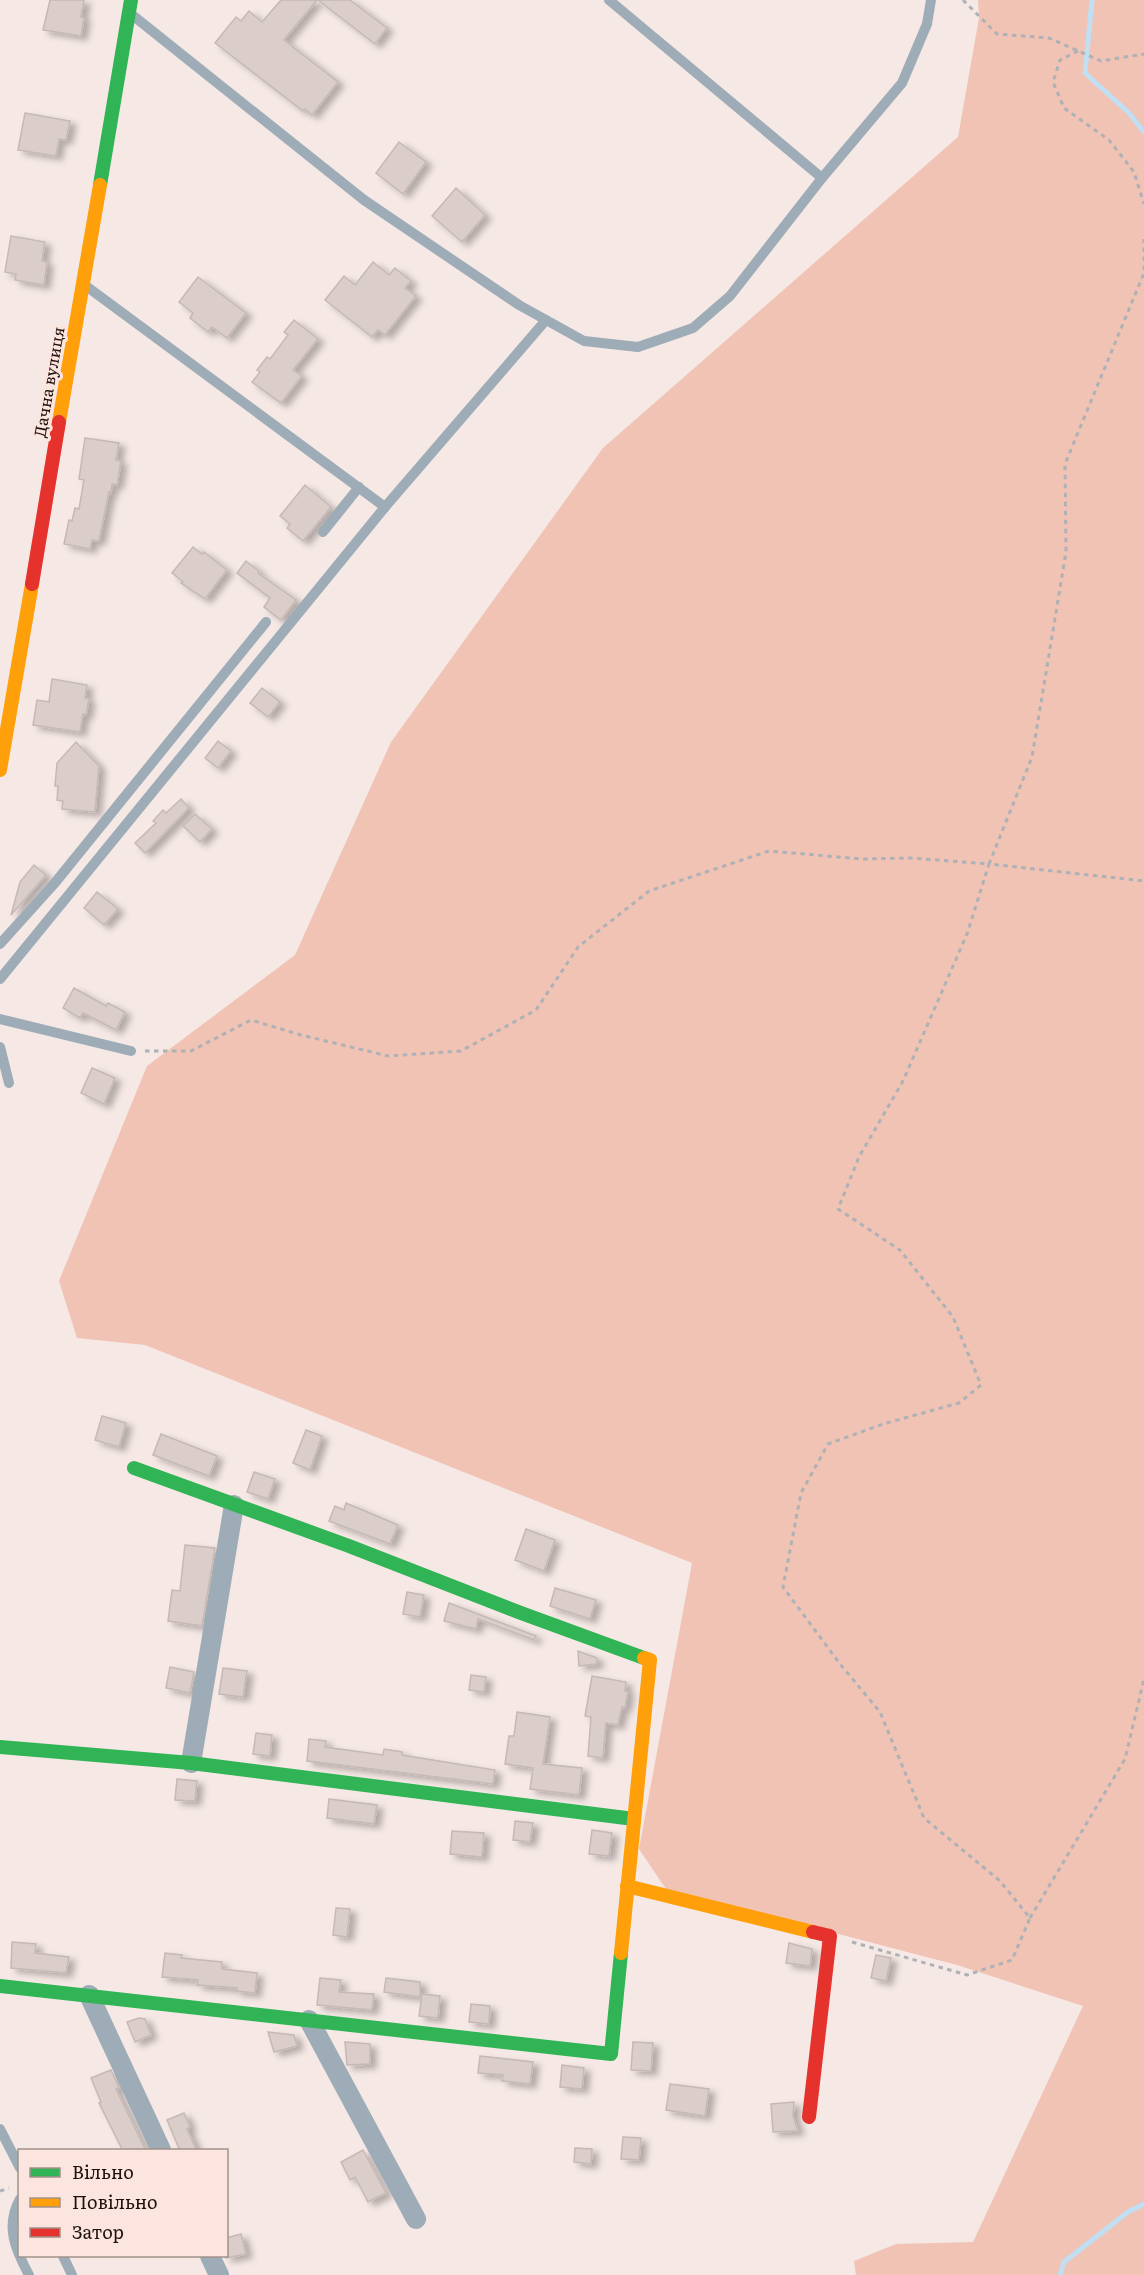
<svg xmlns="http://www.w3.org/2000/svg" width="1144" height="2275" viewBox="0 0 1144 2275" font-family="Literata,serif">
  <defs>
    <filter id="shadow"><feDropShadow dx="6" dy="4" stdDeviation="3" flood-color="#0004"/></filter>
  </defs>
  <rect width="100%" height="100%" fill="#f5e8e5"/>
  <polygon fill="#f1c3b4" points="978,0 1144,0 1144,2275 856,2275 854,2261 896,2244 973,2242 1083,2006 957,1965 666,1889 639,1849 692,1563 145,1345 77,1338 59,1281 147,1066 295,955 391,742 603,448 958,137 979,18"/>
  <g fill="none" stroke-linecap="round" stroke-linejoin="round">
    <g stroke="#c0dff3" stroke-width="5">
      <polyline points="1092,0 1085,73 1129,113 1144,132"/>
      <polyline points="1060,2275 1064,2262 1128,2212 1144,2204"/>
    </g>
  </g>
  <g fill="#dacdca" stroke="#c5b8b5" stroke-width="1.5" filter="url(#shadow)">
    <polygon points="50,0 84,0 81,17 84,18 81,36 43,30"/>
    <polygon points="281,0 317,0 284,40 338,82 312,115 305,109 303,111 215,43 236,17 241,21 249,11 262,22"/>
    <polygon points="318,0 350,0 387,28 375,44"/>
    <polygon points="25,113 70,121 66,140 59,139 56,156 18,150"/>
    <polygon points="399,142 426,162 403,194 376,173"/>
    <polygon points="456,188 485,215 462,242 432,216"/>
    <polygon points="11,236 45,242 42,261 47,262 44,285 15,280 16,274 5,272"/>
    <polygon points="373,262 389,275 395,268 411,281 405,288 416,296 385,335 378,330 372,337 325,300 344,276 355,285"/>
    <polygon points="198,277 246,313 227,338 212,327 208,332 190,318 193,313 179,302"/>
    <polygon points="294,320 318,339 293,370 302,376 281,403 252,382 260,372 257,370 267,357 270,359 288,335 284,332"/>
    <polygon points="85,438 119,443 116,460 121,461 117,485 112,484 111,493 109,492 99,541 92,540 90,549 64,544 69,520 72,521 75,508 79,509 84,480 79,479"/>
    <polygon points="305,485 331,507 303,541 287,528 290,524 280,516"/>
    <polygon points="193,547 202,554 204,552 227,570 205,599 181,583 183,582 172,573"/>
    <polygon points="246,561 259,571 258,573 296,600 281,620 264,607 270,598 237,573"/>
    <polygon points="52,679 87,685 85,698 89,699 86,715 83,714 80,732 33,725 37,700 49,702"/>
    <polygon points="262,688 280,702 268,717 250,703"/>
    <polygon points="218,741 231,751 218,768 205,758"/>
    <polygon points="76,742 99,766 95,812 62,809 63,801 57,800 58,786 55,786 57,763"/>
    <polygon points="181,799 189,808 145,853 135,843 156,823 153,821 163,810 166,813"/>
    <polygon points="195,814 212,829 200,842 183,826"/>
    <polygon points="34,865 46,875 11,915 20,882"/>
    <polygon points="97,892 118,909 104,925 84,908"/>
    <polygon points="74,988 106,1006 108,1003 125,1012 116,1030 83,1013 80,1018 63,1008"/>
    <polygon points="92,1068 115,1078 104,1104 81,1093"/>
    <polygon points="102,1416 126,1423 119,1447 95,1440"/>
    <polygon points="306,1430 322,1436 310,1470 293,1463"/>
    <polygon points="161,1434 217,1456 209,1476 153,1455"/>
    <polygon points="254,1472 275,1479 268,1499 247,1492"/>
    <polygon points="346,1503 398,1525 390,1544 329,1521 335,1506 344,1510"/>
    <polygon points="526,1529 555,1540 544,1571 515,1560"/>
    <polygon points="185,1545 215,1548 202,1626 168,1621 172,1590 180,1591"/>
    <polygon points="555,1588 596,1600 590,1619 550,1606"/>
    <polygon points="407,1592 424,1595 420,1617 403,1614"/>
    <polygon points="449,1603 536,1636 534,1640 478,1619 476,1629 444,1621"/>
    <polygon points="578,1651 597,1658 597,1664 579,1666"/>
    <polygon points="170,1667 194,1672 190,1693 166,1688"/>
    <polygon points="223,1668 247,1671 243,1697 219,1694"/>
    <polygon points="471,1675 486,1677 484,1692 469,1690"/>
    <polygon points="592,1676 626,1682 625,1691 628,1691 625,1708 622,1707 618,1725 606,1723 603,1758 588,1756 591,1717 585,1716"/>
    <polygon points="517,1712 550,1717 543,1764 582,1768 579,1795 530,1789 533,1768 505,1764 509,1736 514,1736"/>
    <polygon points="256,1733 272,1735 270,1756 253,1754"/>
    <polygon points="309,1739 326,1741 325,1747 383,1755 384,1749 402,1752 402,1755 495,1770 493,1784 307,1761"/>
    <polygon points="177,1779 197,1781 195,1801 175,1800"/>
    <polygon points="329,1799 377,1805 374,1824 327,1818"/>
    <polygon points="515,1821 533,1823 530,1842 513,1840"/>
    <polygon points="592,1830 612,1833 609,1856 589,1854"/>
    <polygon points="452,1831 484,1833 482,1857 450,1854"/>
    <polygon points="336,1908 350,1909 347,1937 333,1935"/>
    <polygon points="12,1942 36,1944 35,1953 69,1957 66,1973 11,1968"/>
    <polygon points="789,1943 812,1949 810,1966 786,1963"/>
    <polygon points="165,1953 182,1955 181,1958 222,1962 222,1969 257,1973 255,1993 236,1991 237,1988 197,1985 198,1980 162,1977"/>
    <polygon points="876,1955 891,1958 886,1981 871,1978"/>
    <polygon points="320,1978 341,1980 339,1992 374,1994 372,2010 317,2005"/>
    <polygon points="386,1978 420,1982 420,1997 384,1992"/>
    <polygon points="422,1994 440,1996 438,2018 419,2016"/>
    <polygon points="471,2004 490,2006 489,2024 469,2022"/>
    <polygon points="139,2018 145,2019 151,2035 135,2042 127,2022"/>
    <polygon points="268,2032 294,2035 297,2046 274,2052"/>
    <polygon points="345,2042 370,2044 370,2064 347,2065"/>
    <polygon points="633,2042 653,2043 651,2071 631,2070"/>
    <polygon points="480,2056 533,2062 530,2084 502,2081 503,2075 478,2073"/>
    <polygon points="562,2065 584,2068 582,2089 560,2087"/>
    <polygon points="111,2070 119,2088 116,2089 146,2151 123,2151 99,2103 101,2102 91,2078"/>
    <polygon points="670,2084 709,2089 705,2116 666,2110"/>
    <polygon points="794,2102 793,2116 798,2131 773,2132 771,2104"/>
    <polygon points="184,2113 190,2127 187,2129 197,2151 180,2151 167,2120"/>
    <polygon points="623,2137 641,2138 639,2160 621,2159"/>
    <polygon points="575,2148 592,2149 591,2164 574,2162"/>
    <polygon points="363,2150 386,2193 368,2202 355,2177 350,2180 341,2162"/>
    <polygon points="241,2234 246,2254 226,2258 226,2238"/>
  </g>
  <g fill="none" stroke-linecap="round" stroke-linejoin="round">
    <g stroke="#aeb1b5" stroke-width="3" stroke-dasharray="4.5 4.5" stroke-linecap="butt">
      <polyline points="963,0 997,34 1049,38 1101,61 1144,54"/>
      <polyline points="1078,51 1060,60 1053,82 1064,108 1109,140 1134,172 1144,204"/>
      <polyline points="145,1051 191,1051 251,1020 301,1035 388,1056 461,1051 536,1010 578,947 649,891 769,851 862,859 911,858 989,864 1032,757 1066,552 1065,464 1144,273 1144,239"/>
      <polyline points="1030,1918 1125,1759 1144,1679"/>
      <polyline points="852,1942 967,1975 1012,1960 1030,1918 1000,1881 924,1818 880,1712 840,1664 783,1587 801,1493 828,1444 883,1424 959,1403 981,1385 953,1317 900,1250 838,1209 859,1157 903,1081 967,934 989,864 1144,881"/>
      <polyline points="0,2191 9,2188"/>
    </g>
    <g stroke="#9dacb6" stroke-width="10">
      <polyline points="131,14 364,200 519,305 584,341 638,347 693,328 730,296 822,178 609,0"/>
      <polyline points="822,178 902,83 927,24 931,0"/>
      <polyline points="86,286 385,507 546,320"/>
      <polyline points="323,532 359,487"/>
      <polyline points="0,944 54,884 266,622"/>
      <polyline points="0,979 385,507"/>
      <polyline points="0,1019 131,1051"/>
      <polyline points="0,1047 9,1083"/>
      <polyline points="0,2129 20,2168"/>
      <path d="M20,2199C5,2226 15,2249 29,2275"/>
      <polyline points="63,2256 72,2275"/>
    </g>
    <g stroke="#9dacb6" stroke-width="20">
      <polyline points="191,1763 234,1505"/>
      <polyline points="89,1995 161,2150"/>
      <polyline points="309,2020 416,2219"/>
      <polyline points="210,2256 219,2275"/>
    </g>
    <g stroke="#30b455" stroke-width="14">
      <polyline points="100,185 131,0"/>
      <polyline points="134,1468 349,1546 521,1613 644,1658"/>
      <polyline points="0,1747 191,1763 634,1819"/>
      <polyline points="0,1986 611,2054 621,1953"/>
    </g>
    <g stroke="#ff9f0a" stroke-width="14">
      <polyline points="59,422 100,185"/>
      <polyline points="0,770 32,584"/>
      <polyline points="627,1886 813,1932"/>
      <polyline points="621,1953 650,1660 644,1658"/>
    </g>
    <g stroke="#e5322d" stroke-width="14">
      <polyline points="32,584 59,422"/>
      <polyline points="809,2117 830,1936 813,1932"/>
    </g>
  </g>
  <g text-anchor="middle" stroke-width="6" stroke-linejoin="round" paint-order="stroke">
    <g font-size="16" fill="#1e120d" stroke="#fce5de">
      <text transform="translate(49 382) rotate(-80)" y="6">Дачна вулиця</text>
    </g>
  </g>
  <rect x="18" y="2149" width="210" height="108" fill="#fce5de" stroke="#a3918a" stroke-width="1.5"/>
  <rect x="30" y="2168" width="30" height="9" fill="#30b455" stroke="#a3918a" stroke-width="1.5"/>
  <text x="72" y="2179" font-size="18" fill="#1e120d">Вільно</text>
  <rect x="30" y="2198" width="30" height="9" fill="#ff9f0a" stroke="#a3918a" stroke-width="1.5"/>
  <text x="72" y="2209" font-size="18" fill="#1e120d">Повільно</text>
  <rect x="30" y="2228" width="30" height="9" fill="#e5322d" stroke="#a3918a" stroke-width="1.5"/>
  <text x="72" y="2239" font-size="18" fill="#1e120d">Затор</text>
</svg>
